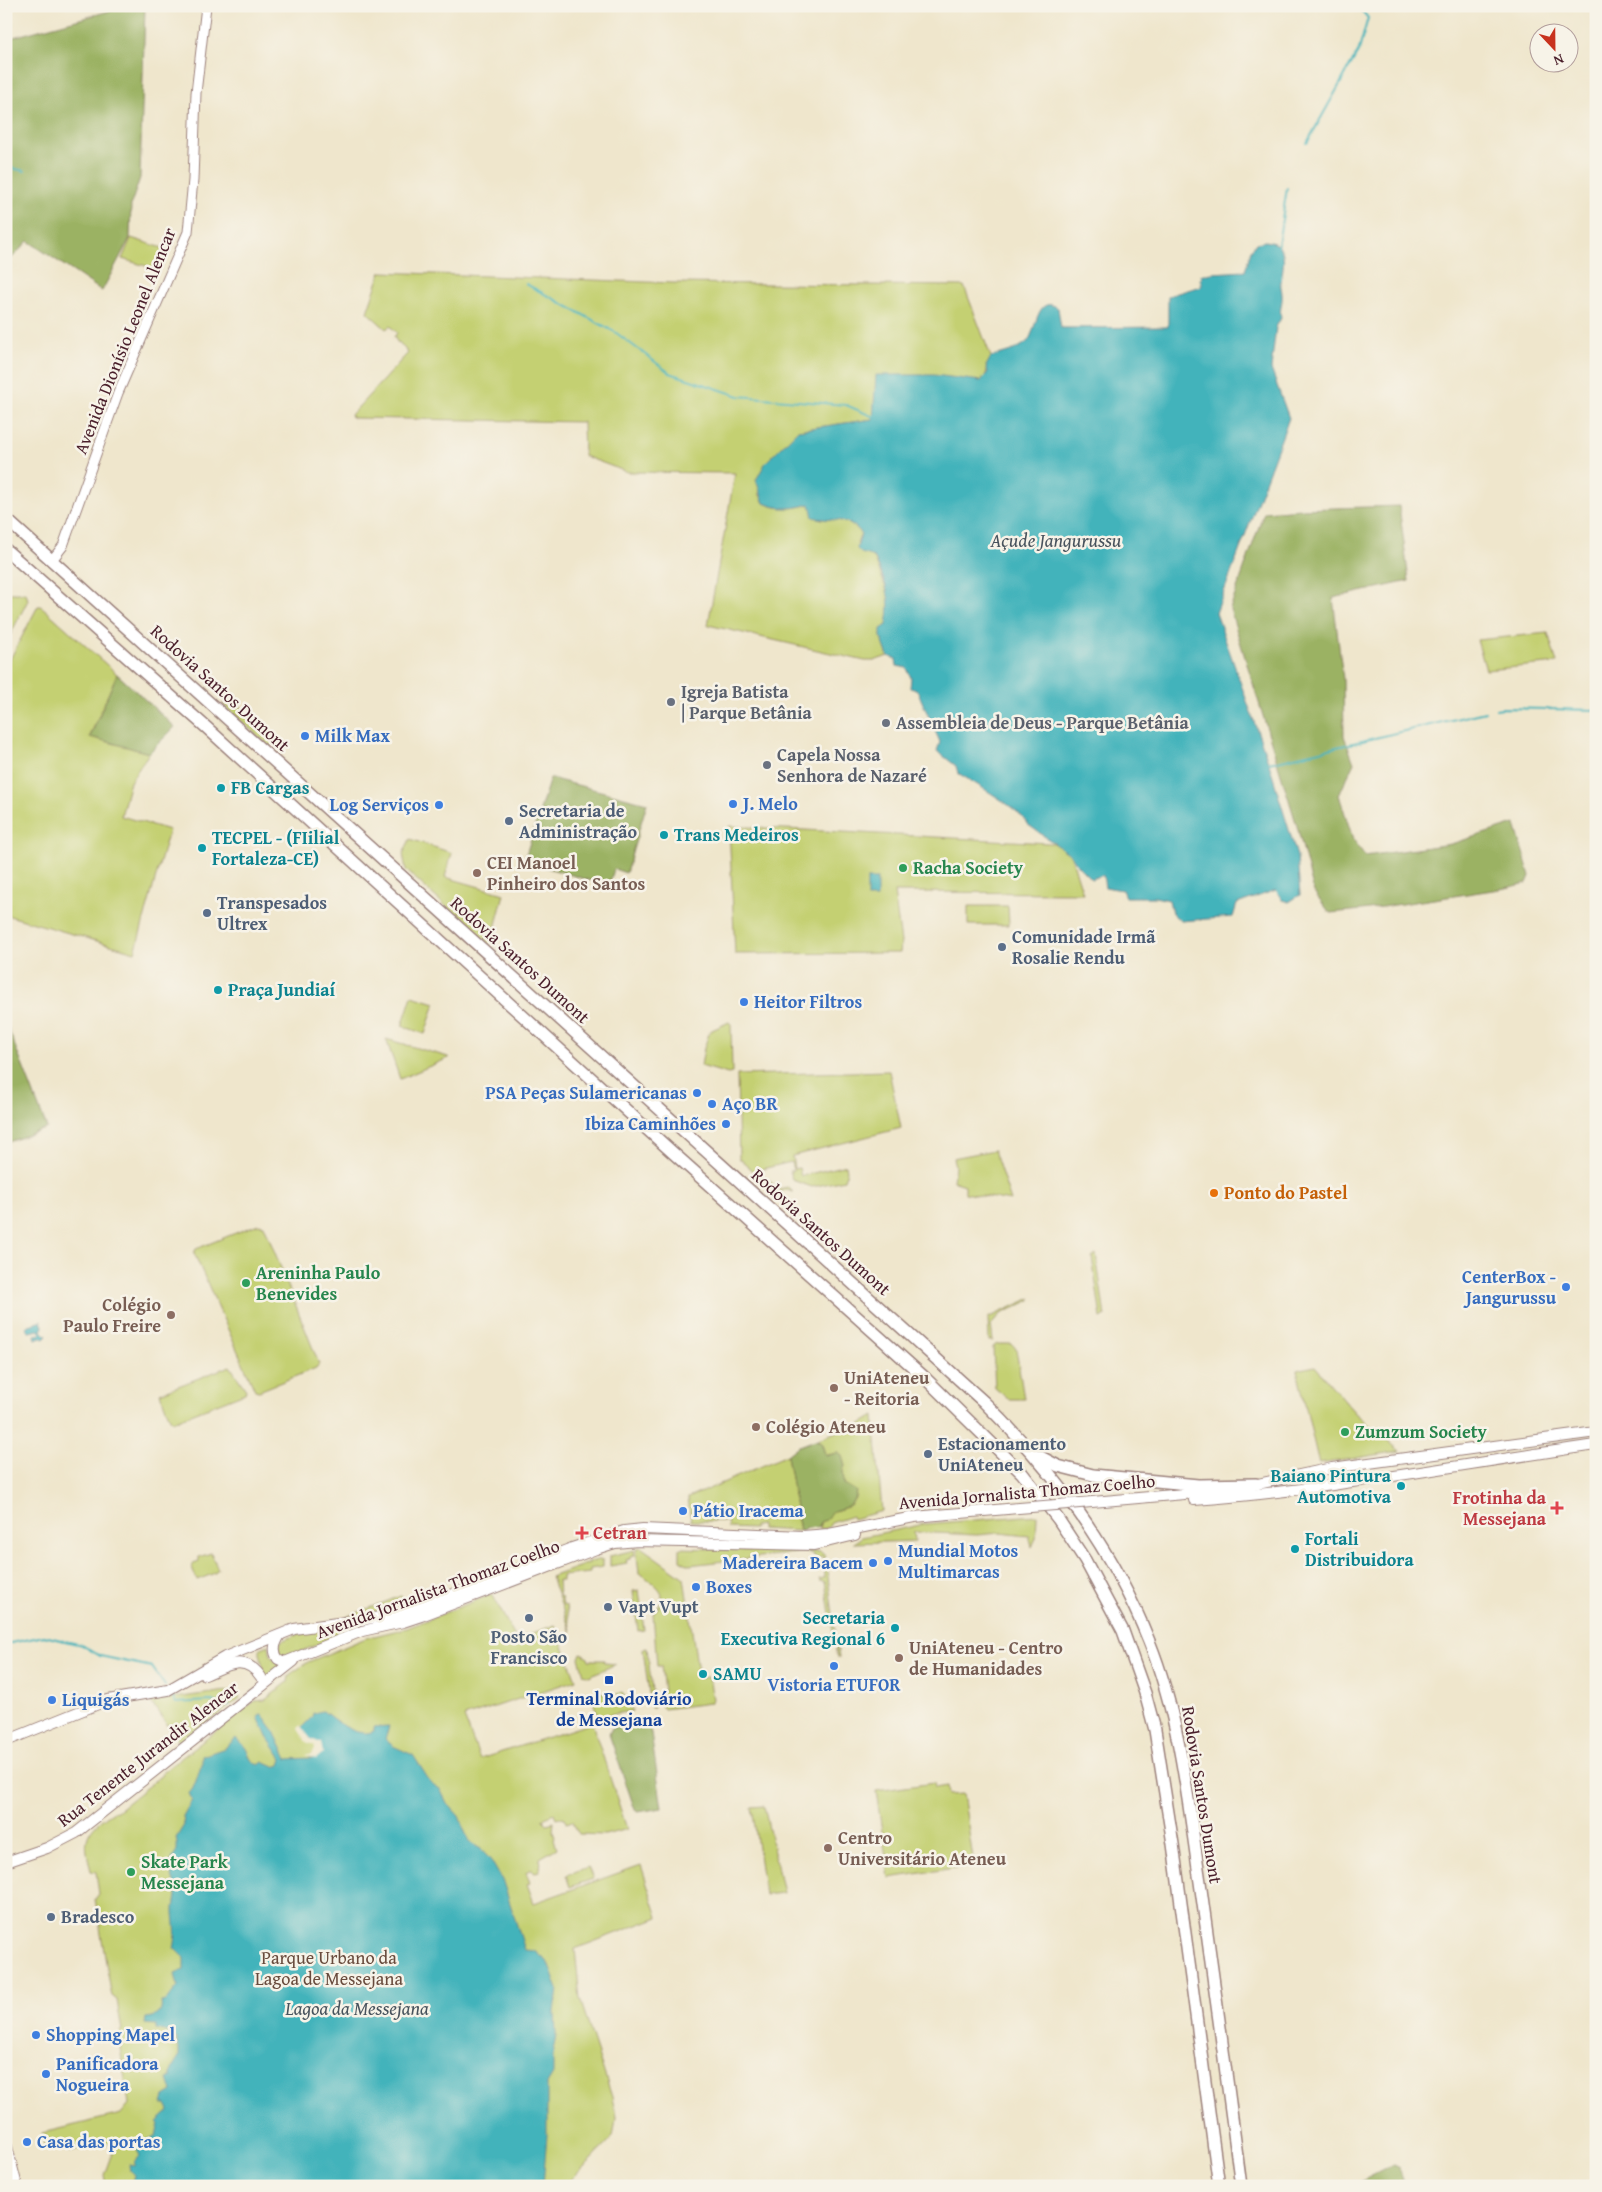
<svg xmlns="http://www.w3.org/2000/svg" width="1602" height="2192" viewBox="0 0 1602 2192" font-family="'Gentium Book Plus',serif">
  <rect width="100%" height="100%" fill="#f7f3e8"/>
  <filter id="ink" filterUnits="userSpaceOnUse"><feTurbulence type="fractalNoise" baseFrequency=".02" numOctaves="2"/><feDisplacementMap in="SourceGraphic" scale="10" xChannelSelector="R" yChannelSelector="G"/><feConvolveMatrix kernelMatrix="1 2 1 2 8 2 1 2 1" color-interpolation-filters="sRGB"/></filter>
  <filter id="wash" filterUnits="userSpaceOnUse"><feTurbulence type="fractalNoise" baseFrequency=".0096" numOctaves="4" result="noise"/><feDisplacementMap in="SourceGraphic" scale="20" xChannelSelector="R" yChannelSelector="G"/><feGaussianBlur stdDeviation="1.12" result="paint"/><feColorMatrix in="noise" values="0 0 0 0 0 0 0 0 0 0 0 0 0 0 0 0 0 1.4 0 .05"/><feComposite in="paint" operator="in"/></filter>
  <g filter="url(#wash)">
    <rect width="100%" height="100%" fill="#efe6cc"/>
    <g fill="#c4d072" stroke="#87784e">
      <polygon points="131,238 169,250 160,270 122,259"/>
      <path d="M381,272L672,283L964,286L991,357L985,377L981,381H970L873,419L798,430L759,493L764,503C779,510 794,509 810,504L821,519C836,519 852,520 861,533L857,544L874,557L889,596L891,607L887,625L881,636L888,656L874,661H865L708,625L735,473L627,472L584,456L583,422L354,418L350,416L408,353L399,342L398,343L394,337L397,333L390,326L386,329L367,312Z"/>
      <polygon points="6,593 26,593 28,600 6,643"/>
      <polygon points="38,606 41,606 117,674 90,736 149,753 130,782 121,816 169,830 135,952 6,915 6,667"/>
      <polygon points="1548,633 1557,663 1486,670 1477,640"/>
      <polygon points="222,704 244,708 277,738 270,747"/>
      <polygon points="729,826 1067,844 1083,893 894,892 901,942 900,953 735,954"/>
      <polygon points="410,839 452,853 445,877 504,894 491,943 487,944 406,870 403,854"/>
      <polygon points="968,906 1008,906 1009,925 968,925"/>
      <polygon points="412,996 435,1003 425,1034 402,1026"/>
      <polygon points="729,1022 731,1024 732,1073 728,1074 701,1066 704,1048 710,1031"/>
      <polygon points="386,1039 448,1057 449,1058 400,1079"/>
      <polygon points="889,1071 901,1128 792,1156 794,1169 799,1168 801,1176 846,1165 847,1171 844,1180 812,1187 792,1180 790,1171 793,1170 791,1162 762,1169 759,1172 779,1189 788,1187 793,1192 787,1190 777,1192 739,1158 737,1075"/>
      <polygon points="994,1150 1011,1201 965,1193 965,1185 953,1181 955,1166 953,1158"/>
      <polygon points="258,1224 264,1225 319,1364 316,1368 259,1391 255,1390 194,1253 196,1249"/>
      <polygon points="1096,1254 1105,1317 1101,1318 1092,1257"/>
      <polygon points="1031,1298 1031,1300 1001,1314 991,1325 993,1341 989,1341 988,1318"/>
      <polygon points="997,1344 1012,1344 1016,1349 1024,1399 1008,1399 995,1388 993,1347"/>
      <polygon points="230,1366 246,1390 245,1393 173,1421 170,1419 160,1393"/>
      <polygon points="1315,1366 1355,1413 1400,1451 1319,1464 1297,1370"/>
      <polygon points="874,1416 882,1511 853,1519 852,1516 831,1523 828,1528 820,1529 820,1522 831,1512 850,1506 855,1497 854,1490 844,1484 838,1453 828,1455 825,1454 821,1442 816,1440 851,1426 854,1428"/>
      <polygon points="787,1455 800,1531 761,1529 761,1525 754,1526 754,1529 728,1528 727,1521 691,1521 688,1498"/>
      <polygon points="1037,1515 1036,1538 1032,1547 1029,1536 1000,1533 977,1535 914,1532 915,1541 853,1543 862,1537 925,1524"/>
      <path d="M641,1547L684,1578L699,1678L709,1677L713,1699L710,1703L664,1709L662,1707L660,1692L664,1691L661,1666H657L653,1613C674,1592 654,1585 639,1572L636,1549Z"/>
      <polygon points="680,1548 821,1552 825,1556 839,1658 837,1658 825,1582 820,1581 819,1579 824,1578 823,1557 816,1558 811,1553 803,1552 689,1565 680,1560"/>
      <polygon points="634,1550 635,1555 630,1556 630,1559 626,1560 627,1563 610,1566 610,1556"/>
      <polygon points="211,1553 218,1569 215,1573 197,1580 191,1565 199,1562 199,1557"/>
      <polygon points="597,1560 603,1560 603,1567 590,1569 590,1573 562,1576 562,1581 558,1581 559,1596 561,1597 563,1605 566,1606 571,1632 551,1577"/>
      <polygon points="639,1590 644,1630 638,1631 633,1591"/>
      <path d="M492,1594L516,1639L555,1625L576,1680L464,1717L480,1759L592,1723L627,1829L605,1835L578,1834L573,1821L566,1823L564,1817L557,1819L555,1814L542,1819L547,1824L554,1822L553,1831L555,1838L554,1839L557,1848L540,1858L539,1871L535,1872L531,1869L526,1872L530,1883L527,1884L534,1903L641,1865L658,1917L575,1949L580,1999L612,2097L616,2118L613,2137L570,2181L568,2186H106L104,2175L116,2142L70,2152L44,2144L42,2133L121,2114L129,2104L118,2035L122,2031L117,2000L112,1996L111,1992L95,1899L99,1894L96,1872L91,1871C86,1849 81,1837 100,1821C106,1817 110,1812 117,1811L163,1774V1772L255,1701L265,1700L288,1682L289,1675L308,1662L366,1638L407,1628Z"/>
      <polygon points="401,1596 407,1602 407,1609 341,1619"/>
      <polygon points="372,1622 285,1658 279,1653 279,1646 281,1641 304,1632"/>
      <polygon points="269,1645 271,1657 282,1665 264,1680 263,1667 259,1649"/>
      <polygon points="647,1648 654,1708 651,1708 643,1649"/>
      <polygon points="581,1653 588,1657 589,1660 604,1660 604,1663 616,1664 589,1676 584,1674 579,1658"/>
      <polygon points="235,1690 240,1698 180,1743 150,1701"/>
      <path d="M601,1692L609,1698L622,1692L632,1711L600,1716C596,1712 592,1701 593,1695Z"/>
      <polygon points="934,1783 935,1788 947,1786 948,1795 963,1794 974,1865 889,1878 876,1791"/>
      <polygon points="764,1806 783,1893 765,1895 752,1807"/>
      <polygon points="588,1867 593,1879 570,1887 566,1875"/>
    </g>
    <g fill="#9bb264" stroke="#726848">
      <polygon points="128,6 145,6 140,178 131,204 130,238 102,291 28,241 6,264 6,39"/>
      <polygon points="1399,506 1409,581 1333,598 1343,679 1344,736 1354,763 1339,795 1353,839 1365,856 1451,844 1515,824 1530,876 1527,883 1506,888 1362,910 1330,913 1314,892 1297,826 1230,609 1264,512 1301,509"/>
      <polygon points="117,674 175,727 149,753 90,737"/>
      <polygon points="550,778 647,803 626,873 614,869 609,886 524,861"/>
      <polygon points="6,1023 47,1128 6,1143"/>
      <polygon points="815,1440 821,1442 825,1454 828,1455 838,1453 842,1456 845,1466 843,1470 844,1484 856,1491 855,1497 850,1506 831,1512 826,1520 820,1522 819,1527 806,1528 803,1531 800,1531 787,1455 797,1447"/>
      <polygon points="647,1722 650,1727 662,1808 638,1812 635,1810 609,1734 612,1728"/>
      <polygon points="1393,2165 1399,2168 1405,2186 1352,2186"/>
    </g>
    <g fill="#43b3bb" stroke="#466973">
      <path d="M1265,241C1290,243 1283,265 1281,282C1280,286 1282,290 1282,294C1283,303 1279,309 1281,318L1276,327L1271,369L1289,418L1216,613L1269,764L1297,856L1300,895L1289,902L1282,900L1276,890L1237,904L1233,917L1181,921L1172,913L1169,900L1155,897H1125L1122,890L1105,887L1103,875L1091,879L1078,866L1071,855L1027,824C1023,810 972,782 958,773L956,766L937,751L940,742L917,690L910,688L911,678L907,668L897,666L896,659L888,656L881,637V629L887,625C892,596 886,583 874,557L861,553L857,549L861,533C849,516 830,522 813,517L810,504C794,509 779,510 764,503L756,480L766,462L798,430L873,419L876,375H934L981,381L988,372L986,366L991,357C1004,353 1016,351 1027,342C1037,332 1036,293 1058,308L1061,328L1168,327V296L1201,286V275L1212,273L1245,271L1251,250L1256,243Z"/>
      <rect x="867" y="879" width="10" height="19"/>
      <polygon points="41,1321 43,1326 42,1331 47,1336 44,1339 40,1337 36,1339 35,1335 41,1334 40,1330 29,1332 26,1329 27,1326"/>
      <path d="M323,1711C336,1721 358,1739 374,1731V1727L389,1726L385,1739L393,1746L413,1755L431,1783L440,1789L447,1803L459,1816L469,1842L481,1849L492,1862L503,1882L525,1950L535,1951L547,1961L558,1989L555,2012L556,2036L553,2051V2074L547,2084V2135L543,2186H131L134,2175L130,2171L129,2165L134,2166L135,2161L140,2156L135,2146L145,2144L147,2140L156,2136L159,2124L157,2122L167,2113L169,2110L166,2104H162L164,2097L172,2092L168,2079L171,2078C171,2069 174,2064 179,2057V2048L177,2045V2039L168,2032L156,2029V2025L145,2024L146,2018C157,2017 163,2014 161,2002L166,2001L178,1986L175,1974L184,1970V1958L174,1948C177,1937 175,1925 174,1914C173,1906 177,1898 176,1890C175,1882 170,1875 170,1867C172,1852 180,1857 176,1838L184,1825L183,1816L192,1800L189,1793C195,1790 198,1771 202,1765V1756L225,1748L236,1738C239,1742 243,1743 245,1747C250,1755 249,1762 259,1765L263,1762L274,1767L280,1765L282,1759L267,1737L258,1717L262,1714L273,1729L287,1759L313,1758L317,1754L318,1748L301,1728L312,1717L313,1713Z"/>
    </g>
    <polygon fill="#efe6cc" points="300,1725 311,1739 321,1743 323,1753 316,1759 305,1755 312,1755 315,1748 314,1745 306,1742 298,1729"/>
    <g fill="none" stroke-linecap="round" stroke-linejoin="round">
      <g stroke="#43b3bb" stroke-width="2">
        <polyline points="1307,143 1359,50 1368,18 1358,6"/>
        <polyline points="6,167 25,171"/>
        <polyline points="1278,245 1287,188"/>
        <polyline points="526,284 615,332 670,373 739,396 846,405 874,417"/>
        <polyline points="1496,709 1502,708 1596,710"/>
        <polyline points="1269,763 1485,712"/>
        <polyline points="6,1644 44,1636 82,1645 100,1656 152,1667 165,1686"/>
        <polyline points="169,1692 176,1703 211,1701 229,1706"/>
      </g>
    </g>
  </g>
  <g filter="url(#ink)">
    <g fill="none" stroke-linecap="round" stroke-linejoin="round">
      <defs>
        <polyline id="secondary" points="52,560 63,546 118,393 188,232 193,180 196,93 206,6"/>
        <g id="primary">
          <path d="M1194,1500C1329,1490 1462,1464 1596,1445"/>
          <polyline points="1104,1501 1230,1490 1332,1468 1596,1432"/>
          <path d="M280,1635C275,1643 272,1650 278,1659L285,1662L362,1631L403,1622L421,1616L596,1549L615,1543L638,1541L814,1545L855,1535"/>
          <path d="M205,1675C227,1666 244,1653 261,1677"/>
          <polyline points="6,1741 108,1700 168,1690 225,1657 294,1629 402,1614 572,1548 624,1531 643,1529 803,1536 829,1534 914,1517 1007,1509"/>
          <polyline points="6,1862 47,1848 76,1833 294,1661"/>
          <polyline points="6,2143 17,2186"/>
        </g>
        <g id="highway">
          <path d="M6,519L984,1402C1055,1472 1112,1548 1149,1641C1180,1718 1188,1801 1200,1882C1214,1983 1228,2085 1241,2186"/>
          <polyline points="6,550 207,728 671,1151 923,1376 1022,1473 1058,1519 1085,1560 1123,1631 1145,1693 1155,1730 1173,1844 1219,2186"/>
          <polyline points="1039,1456 1058,1466 1093,1475 1198,1485 1256,1484"/>
        </g>
      </defs>
      <use href="#secondary" stroke="#9c827c" stroke-width="11"/>
      <use href="#primary" stroke="#9c827c" stroke-width="12"/>
      <use href="#highway" stroke="#9c827c" stroke-width="14"/>
      <use href="#secondary" stroke="#fff" stroke-width="9"/>
      <use href="#primary" stroke="#fff" stroke-width="10"/>
      <use href="#highway" stroke="#fff" stroke-width="11"/>
      <defs>
        <polyline id="primary-bridge" points="1007,1509 1104,1501"/>
      </defs>
      <use href="#primary-bridge" stroke="#9c827c" stroke-width="12" stroke-linecap="butt"/>
      <use href="#primary-bridge" stroke="#fff" stroke-width="10"/>
    </g>
  </g>
  <g fill="#6b7280" stroke="#f7f3e8" stroke-width="2">
    <circle cx="671" cy="702" r="5"/>
    <circle cx="886" cy="723" r="5"/>
    <circle cx="767" cy="765" r="5"/>
  </g>
  <g fill="#3f7fe0" stroke="#f7f3e8" stroke-width="2">
    <circle cx="305" cy="736" r="5"/>
    <circle cx="733" cy="804" r="5"/>
    <circle cx="439" cy="805" r="5"/>
    <circle cx="744" cy="1002" r="5"/>
    <circle cx="697" cy="1093" r="5"/>
    <circle cx="712" cy="1104" r="5"/>
    <circle cx="726" cy="1124" r="5"/>
    <circle cx="1566" cy="1287" r="5"/>
    <circle cx="683" cy="1511" r="5"/>
    <circle cx="888" cy="1561" r="5"/>
    <circle cx="873" cy="1563" r="5"/>
    <circle cx="696" cy="1587" r="5"/>
    <circle cx="834" cy="1666" r="5"/>
    <circle cx="52" cy="1700" r="5"/>
    <circle cx="36" cy="2035" r="5"/>
    <circle cx="46" cy="2074" r="5"/>
    <circle cx="27" cy="2142" r="5"/>
  </g>
  <g fill="#0f9aa8" stroke="#f7f3e8" stroke-width="2">
    <circle cx="221" cy="788" r="5"/>
    <circle cx="664" cy="835" r="5"/>
    <circle cx="202" cy="848" r="5"/>
    <circle cx="218" cy="990" r="5"/>
    <circle cx="1401" cy="1486" r="5"/>
    <circle cx="1295" cy="1549" r="5"/>
    <circle cx="895" cy="1628" r="5"/>
    <circle cx="703" cy="1674" r="5"/>
  </g>
  <g fill="#5c6f8a" stroke="#f7f3e8" stroke-width="2">
    <circle cx="509" cy="821" r="5"/>
    <circle cx="207" cy="913" r="5"/>
    <circle cx="1002" cy="947" r="5"/>
    <circle cx="928" cy="1454" r="5"/>
    <circle cx="608" cy="1607" r="5"/>
    <circle cx="529" cy="1618" r="5"/>
    <circle cx="51" cy="1917" r="5"/>
  </g>
  <g fill="#2e9e5b" stroke="#f7f3e8" stroke-width="2">
    <circle cx="903" cy="868" r="5"/>
    <circle cx="246" cy="1283" r="5"/>
    <circle cx="1345" cy="1432" r="5"/>
    <circle cx="131" cy="1872" r="5"/>
  </g>
  <g fill="#8d6e63" stroke="#f7f3e8" stroke-width="2">
    <circle cx="477" cy="873" r="5"/>
    <circle cx="171" cy="1315" r="5"/>
    <circle cx="834" cy="1388" r="5"/>
    <circle cx="756" cy="1427" r="5"/>
    <circle cx="899" cy="1658" r="5"/>
    <circle cx="828" cy="1848" r="5"/>
  </g>
  <circle fill="#e8710a" stroke="#f7f3e8" stroke-width="2" cx="1214" cy="1193" r="5"/>
  <g fill="#e0444e" stroke="#f7f3e8" stroke-width="2">
    <path d="M1554.5 1500.5h5v5h5v5h-5v5h-5v-5h-5v-5h5z"/>
    <path d="M579.5 1525.5h5v5h5v5h-5v5h-5v-5h-5v-5h5z"/>
  </g>
  <rect fill="#1a4fb4" stroke="#f7f3e8" stroke-width="2" x="604" y="1675" width="10" height="10" rx="2.5"/>
  <g text-anchor="middle" stroke-width="5" stroke-linejoin="round" paint-order="stroke">
    <g font-size="18" fill="#4a1f2b" stroke="#f7f3e8">
      <text transform="translate(125 341) rotate(-68)" y="6">Avenida Dionísio Leonel Alencar</text>
      <text transform="translate(220 688) rotate(42)" y="6">Rodovia Santos Dumont</text>
      <text transform="translate(520 960) rotate(42)" y="6">Rodovia Santos Dumont</text>
      <text transform="translate(821 1232) rotate(42)" y="6">Rodovia Santos Dumont</text>
      <text transform="translate(1027 1492) rotate(-5)" y="6">Avenida Jornalista Thomaz Coelho</text>
      <text transform="translate(438 1589) rotate(-20)" y="6">Avenida Jornalista Thomaz Coelho</text>
      <text transform="translate(148 1754) rotate(-38)" y="6">Rua Tenente Jurandir Alencar</text>
      <text transform="translate(1202 1795) rotate(81)" y="6">Rodovia Santos Dumont</text>
    </g>
    <g font-size="18" font-weight="bold" fill="#5b616d" stroke="#f7f3e8" text-anchor="start">
      <text x="681" y="698">Igreja Batista<tspan x="681" dy="21">| Parque Betânia</tspan></text>
      <text x="896" y="729">Assembleia de Deus - Parque Betânia</text>
      <text x="777" y="761">Capela Nossa<tspan x="777" dy="21">Senhora de Nazaré</tspan></text>
    </g>
    <g font-size="18" font-weight="bold" fill="#366cbe" stroke="#f7f3e8" text-anchor="start">
      <text x="315" y="742">Milk Max</text>
      <text x="743" y="810">J. Melo</text>
      <text x="429" y="811" text-anchor="end">Log Serviços</text>
      <text x="754" y="1008">Heitor Filtros</text>
      <text x="687" y="1099" text-anchor="end">PSA Peças Sulamericanas</text>
      <text x="722" y="1110">Aço BR</text>
      <text x="716" y="1130" text-anchor="end">Ibiza Caminhões</text>
      <text x="1556" y="1283" text-anchor="end">CenterBox -<tspan x="1556" dy="21">Jangurussu</tspan></text>
      <text x="693" y="1517">Pátio Iracema</text>
      <text x="898" y="1557">Mundial Motos<tspan x="898" dy="21">Multimarcas</tspan></text>
      <text x="863" y="1569" text-anchor="end">Madereira Bacem</text>
      <text x="706" y="1593">Boxes</text>
      <text x="834" y="1691" text-anchor="middle">Vistoria ETUFOR</text>
      <text x="62" y="1706">Liquigás</text>
      <text x="46" y="2041">Shopping Mapel</text>
      <text x="56" y="2070">Panificadora<tspan x="56" dy="21">Nogueira</tspan></text>
      <text x="37" y="2148">Casa das portas</text>
    </g>
    <g font-size="18" font-weight="bold" fill="#0d838f" stroke="#f7f3e8" text-anchor="start">
      <text x="231" y="794">FB Cargas</text>
      <text x="674" y="841">Trans Medeiros</text>
      <text x="212" y="844">TECPEL - (FIilial<tspan x="212" dy="21">Fortaleza-CE)</tspan></text>
      <text x="228" y="996">Praça Jundiaí</text>
      <text x="1391" y="1482" text-anchor="end">Baiano Pintura<tspan x="1391" dy="21">Automotiva</tspan></text>
      <text x="1305" y="1545">Fortali<tspan x="1305" dy="21">Distribuidora</tspan></text>
      <text x="885" y="1624" text-anchor="end">Secretaria<tspan x="885" dy="21">Executiva Regional 6</tspan></text>
      <text x="713" y="1680">SAMU</text>
    </g>
    <g font-size="18" font-weight="bold" fill="#4e5e75" stroke="#f7f3e8" text-anchor="start">
      <text x="519" y="817">Secretaria de<tspan x="519" dy="21">Administração</tspan></text>
      <text x="217" y="909">Transpesados<tspan x="217" dy="21">Ultrex</tspan></text>
      <text x="1012" y="943">Comunidade Irmã<tspan x="1012" dy="21">Rosalie Rendu</tspan></text>
      <text x="938" y="1450">Estacionamento<tspan x="938" dy="21">UniAteneu</tspan></text>
      <text x="618" y="1613">Vapt Vupt</text>
      <text x="529" y="1643" text-anchor="middle">Posto São<tspan x="529" dy="21">Francisco</tspan></text>
      <text x="61" y="1923">Bradesco</text>
    </g>
    <g font-size="18" font-weight="bold" fill="#785e54" stroke="#f7f3e8" text-anchor="start">
      <text x="487" y="869">CEI Manoel<tspan x="487" dy="21">Pinheiro dos Santos</tspan></text>
      <text x="161" y="1311" text-anchor="end">Colégio<tspan x="161" dy="21">Paulo Freire</tspan></text>
      <text x="844" y="1384">UniAteneu<tspan x="844" dy="21">- Reitoria</tspan></text>
      <text x="766" y="1433">Colégio Ateneu</text>
      <text x="909" y="1654">UniAteneu - Centro<tspan x="909" dy="21">de Humanidades</tspan></text>
      <text x="838" y="1844">Centro<tspan x="838" dy="21">Universitário Ateneu</tspan></text>
    </g>
    <g font-size="18" font-weight="bold" fill="#27864d" stroke="#f7f3e8" text-anchor="start">
      <text x="913" y="874">Racha Society</text>
      <text x="256" y="1279">Areninha Paulo<tspan x="256" dy="21">Benevides</tspan></text>
      <text x="1355" y="1438">Zumzum Society</text>
      <text x="141" y="1868">Skate Park<tspan x="141" dy="21">Messejana</tspan></text>
    </g>
    <g font-size="18" font-weight="bold" fill="#c56008" stroke="#f7f3e8" text-anchor="start">
      <text x="1224" y="1199">Ponto do Pastel</text>
    </g>
    <g font-size="18" font-weight="bold" fill="#be3a42" stroke="#f7f3e8" text-anchor="end">
      <text x="1546" y="1504">Frotinha da<tspan x="1546" dy="21">Messejana</tspan></text>
      <text x="593" y="1539" text-anchor="start">Cetran</text>
    </g>
    <g font-size="18" font-weight="bold" fill="#164399" stroke="#f7f3e8">
      <text x="609" y="1705">Terminal Rodoviário<tspan x="609" dy="21">de Messejana</tspan></text>
    </g>
    <g font-size="18" fill="#684b3d" stroke="#f7f3e8">
      <text x="329" y="1964">Parque Urbano da<tspan x="329" dy="21">Lagoa de Messejana</tspan></text>
    </g>
    <g font-size="19" font-style="italic" fill="#48535d" stroke="#f7f3e8">
      <text x="1056" y="547">Açude Jangurussu</text>
      <text x="357" y="2015">Lagoa da Messejana</text>
    </g>
  </g>
  <rect width="1602" height="2192" fill="none" stroke="#f7f3e8" stroke-width="25"/>
  <g transform="translate(1554 48) rotate(158)"><circle r="24" fill="#f7f3e8" stroke="#b29e9c"/>
  <path d="M0-4L9 19L0 12L-9 19Z" fill="#c8321e"/>
  <text y="-8" font-size="14" font-weight="bold" text-anchor="middle" fill="#4a1f2b">N</text>
  </g>
</svg>
